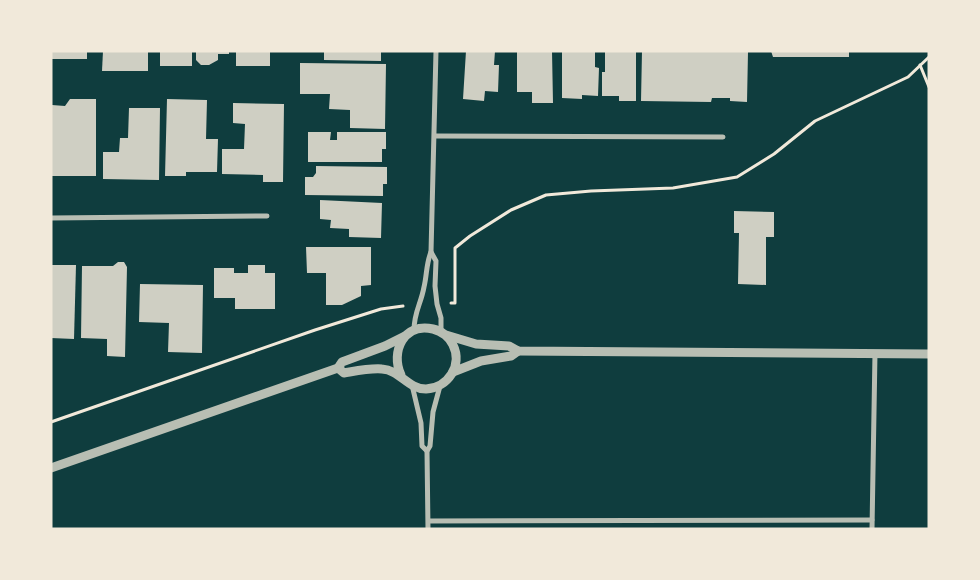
<svg xmlns="http://www.w3.org/2000/svg" width="980" height="580" viewBox="0 0 980 580" font-family="'DejaVu Sans',sans-serif">
  <rect width="100%" height="100%" fill="#0f3d3e"/>
  <g fill="#cfcfc3">
    <rect x="51" y="51" width="36" height="8"/>
    <polygon points="103,51 148,51 148,71 102,71"/>
    <rect x="160" y="51" width="32" height="15"/>
    <polygon points="196,51 229,51 229,54 218,54 218,60 209,65 201,65 196,60"/>
    <rect x="236" y="51" width="34" height="15"/>
    <polygon points="324,51 381,51 381,61 324,60"/>
    <polygon points="466,51 495,51 494,65 499,65 498,92 485,91 484,101 463,99"/>
    <polygon points="517,51 552,51 553,103 532,103 532,92 517,92"/>
    <polygon points="562,51 595,51 595,67 599,68 598,96 582,95 582,99 562,98"/>
    <polygon points="605,51 636,51 636,101 619,101 619,96 602,96 602,72 605,72"/>
    <polygon points="642,51 748,52 747,102 730,101 730,98 712,98 711,102 641,101"/>
    <polygon points="771,51 849,51 849,57 773,57"/>
    <polygon points="300,63 386,64 385,129 350,128 350,110 329,109 330,94 300,94"/>
    <polygon points="70,99 96,99 96,176 52,176 52,105 65,106"/>
    <polygon points="167,99 207,100 206,139 218,139 217,172 186,172 186,176 165,176"/>
    <polygon points="233,103 284,104 283,182 263,182 263,175 222,174 222,149 244,149 245,124 233,123"/>
    <polygon points="129,108 160,108 159,180 103,179 103,152 119,152 120,138 128,138"/>
    <polygon points="308,132 331,132 330,140 337,140 337,132 386,132 386,149 382,149 382,162 308,162"/>
    <polygon points="316,166 387,167 387,184 383,184 383,196 305,195 305,177 313,177 316,173"/>
    <polygon points="320,200 382,203 381,238 349,237 349,229 330,228 331,220 320,219"/>
    <polygon points="734,211 774,212 774,237 766,237 766,285 738,284 739,233 734,233"/>
    <polygon points="306,247 371,247 371,285 361,286 361,296 342,305 326,305 326,273 307,273"/>
    <polygon points="118,262 124,262 127,267 125,357 107,356 107,339 81,338 82,266 113,266"/>
    <polygon points="51,265 76,265 74,339 51,338"/>
    <polygon points="248,265 265,265 265,273 275,273 275,309 235,309 235,298 214,298 214,268 234,268 234,273 248,273"/>
    <polygon points="140,284 203,285 202,353 168,352 169,323 139,322"/>
  </g>
  <g fill="none" stroke-linecap="round" stroke-linejoin="round">
    <g stroke="#f1e9da" stroke-width="3">
      <polyline points="920,65 929,87"/>
      <polyline points="451,303 455,303 455,248 470,236 511,210 546,195 591,191 673,188 737,177 774,154 815,121 908,77 929,57"/>
      <polyline points="51,422 315,330 381,309 403,306"/>
    </g>
    <g stroke="#b8beb3" stroke-width="5">
      <polyline points="435,136 723,137"/>
      <polyline points="51,218 267,216"/>
      <polyline points="431,252 436,261 435,286 437,304 441,318 441,332"/>
      <path d="M414,330C414,312 421,304 424,287C427,275 426,264 431,252L436,51"/>
      <polyline points="412,385 421,423 422,446 427,451"/>
      <polyline points="429,521 872,520"/>
      <polyline points="428,529 427,451 430,446 433,412 440,386"/>
      <polyline points="872,529 875,353"/>
    </g>
    <g stroke="#b8beb3" stroke-width="9">
      <polyline points="446,335 476,344 509,346 518,351 929,354"/>
      <path d="M338,368L344,373C356,371 370,368 382,369C400,370 408,389 426,389C448,388 463,365 453,345C450,338 442,331 433,329C404,322 390,352 401,375"/>
      <polyline points="453,372 481,361 511,356 518,351"/>
      <polyline points="51,468 338,368 342,362 385,346 405,336"/>
    </g>
  </g>
  <rect width="980" height="580" fill="none" stroke="#f1e9da" stroke-width="105"/>
</svg>
